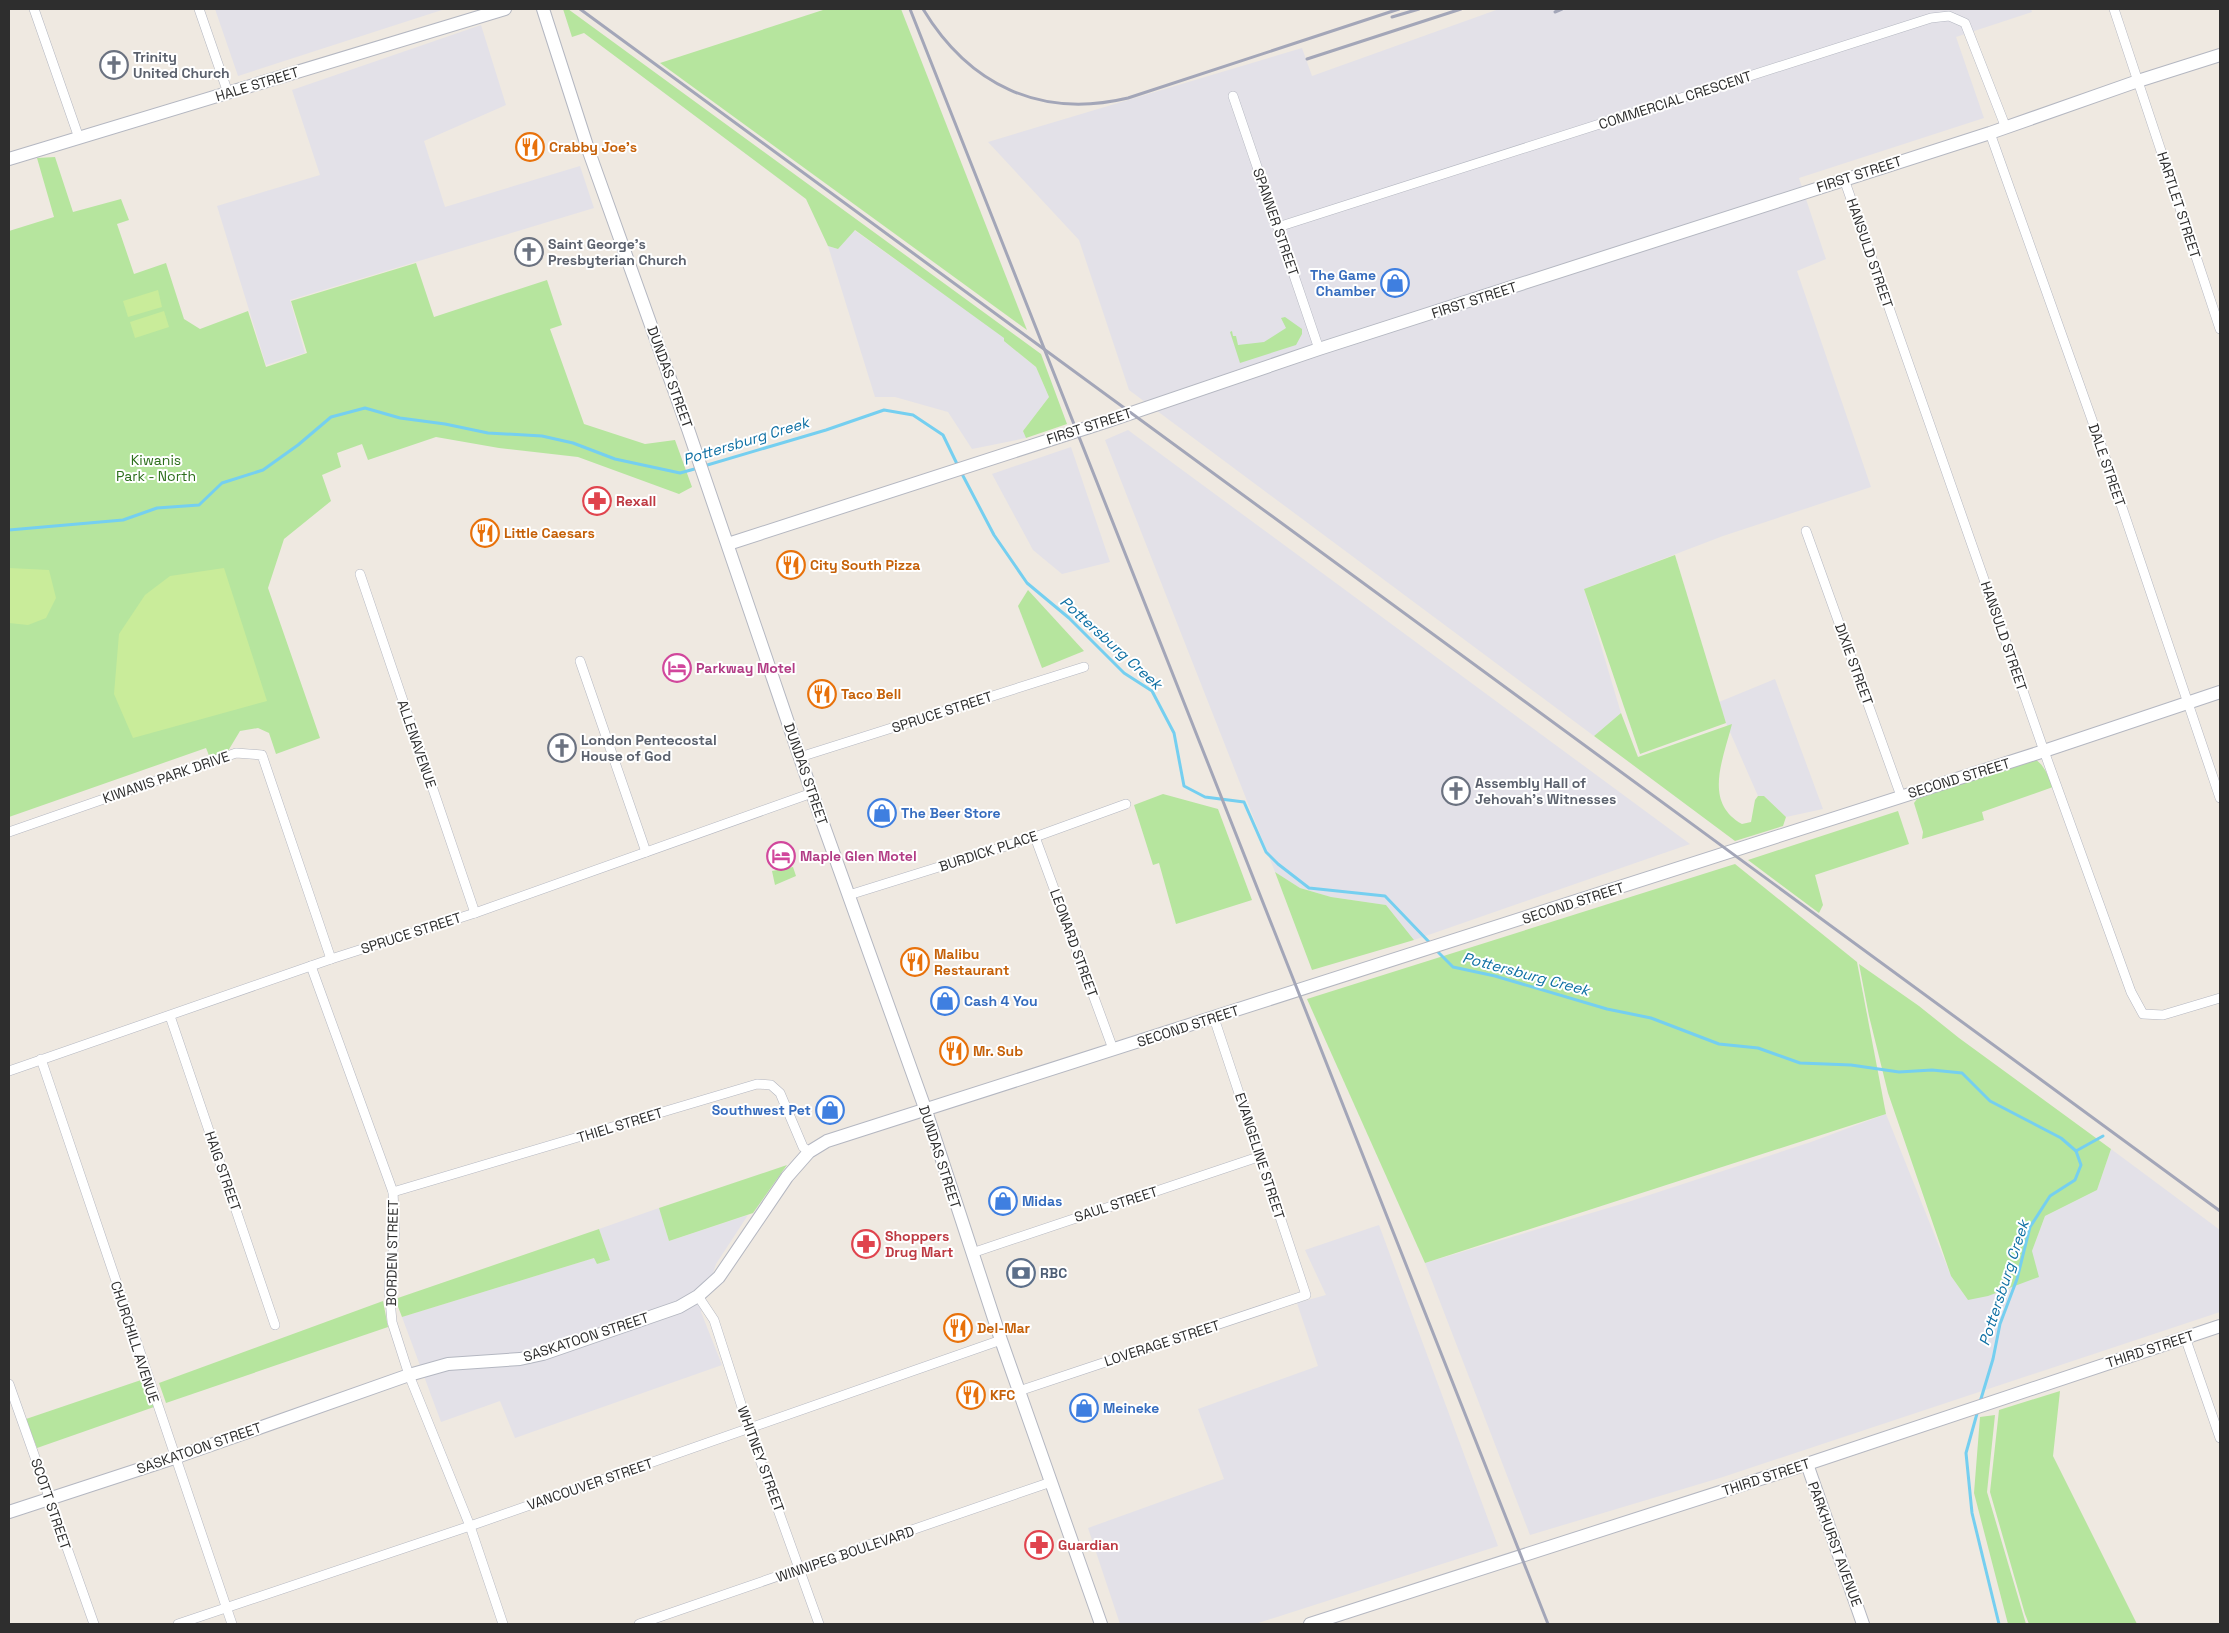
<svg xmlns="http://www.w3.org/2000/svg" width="2229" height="1633" viewBox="0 0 2229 1633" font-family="'Space Grotesk',sans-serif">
  <rect width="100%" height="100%" fill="#efe9e1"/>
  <g fill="#e3e1e8">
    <polygon points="215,9 445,9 238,76"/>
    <polygon points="1499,9 2031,9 2032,12 1956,37 1984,118 1799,178 1826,259 1797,271 1871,487 1723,536 1584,589 1621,713 1594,736 1129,390 1079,240 988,142 1302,48 1312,76"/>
    <polygon points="481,25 506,105 424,141 445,207 580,166 594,208 290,300 305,353 266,365 217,206 320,175 292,90"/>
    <polygon points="854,230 1005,338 1004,341 1036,367 1049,397 1023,431 1026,438 972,449 948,412 895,397 875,397 828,246 838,249"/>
    <polygon points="1128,430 1690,844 1414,940 1386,905 1331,897 1300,888 1275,872 1105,440"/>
    <polygon points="1071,447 1110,562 1062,574 1033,550 992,474"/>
    <polygon points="1775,679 1823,809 1786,817 1764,796 1758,796 1726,723 1719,702"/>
    <polygon points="1886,1114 1951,1276 1968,1300 2032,1251 2045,1216 2097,1190 2111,1149 2220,1230 2220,1312 1723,1477 1530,1535 1425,1263 1628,1202 1811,1142"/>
    <polygon points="659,1208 669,1241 748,1215 716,1264 701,1312 722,1365 515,1438 500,1401 441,1422 402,1317 594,1258 610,1260 599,1229"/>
    <polygon points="1379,1225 1498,1546 1255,1624 1120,1624 1088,1528 1224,1479 1198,1409 1318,1366 1297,1303 1326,1295 1305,1250"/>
  </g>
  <g fill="#b6e59e">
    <polygon points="563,9 568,9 1041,354 1067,424 1026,438 1023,431 1049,397 1036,367 1004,341 1004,338 855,230 838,249 828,246 806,199 584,33 572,37"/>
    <polygon points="826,9 901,9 1027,330 660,63"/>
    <polygon points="55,157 73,212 121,199 129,220 117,224 134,274 166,263 184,319 200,329 248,311 266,367 307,353 291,301 416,263 434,317 547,280 562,325 550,329 584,424 645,444 675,440 692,487 679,494 578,457 499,448 436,437 368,460 362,444 337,453 341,467 322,475 331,501 284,539 268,588 320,738 276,754 269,733 258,728 240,731 228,751 210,758 206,748 9,817 9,231 54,217 37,158"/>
    <polygon points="1285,317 1302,329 1302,334 1296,345 1240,363 1230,332 1232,331 1233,336 1236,336 1238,345 1264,342 1286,328 1281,318"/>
    <polygon points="1675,555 1726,723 1640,754 1584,589"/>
    <polygon points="1028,590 1084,651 1042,668 1018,606"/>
    <path d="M1621,713L1638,757L1732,724C1723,760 1703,802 1742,824L1751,822L1755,800L1758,796H1764L1786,817L1783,826L1735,841L1594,736Z"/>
    <path d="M2035,759C2045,766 2048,776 2053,787L1982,812L1984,820L1922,839L1923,832L1914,803L1917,799Z"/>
    <polygon points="1163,794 1218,809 1252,900 1176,924 1159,863 1153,865 1134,805"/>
    <polygon points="1898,811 1909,844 1815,875 1823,905 1819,913 1748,860"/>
    <polygon points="1735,864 1857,962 1886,1114 1425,1263 1307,999"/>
    <polygon points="793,867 796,876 775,885 772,871"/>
    <polygon points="1275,872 1300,888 1331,897 1386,905 1414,940 1312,970"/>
    <polygon points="1859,964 1919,1006 1959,1038 2111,1149 2097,1190 2045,1216 2032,1251 2039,1277 1988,1296 1968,1300 1951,1276 1888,1093 1869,1016"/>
    <polygon points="787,1165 753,1213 669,1241 659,1208"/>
    <polygon points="599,1229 610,1260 597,1264 594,1258 402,1317 395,1299"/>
    <polygon points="383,1301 388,1327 166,1403 159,1383"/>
    <polygon points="144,1379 154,1407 37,1448 26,1419"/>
    <polygon points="2060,1391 2053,1456 2137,1624 2029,1624 2025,1614 1990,1492 1999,1410"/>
    <polygon points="1995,1415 1987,1492 2026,1624 2008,1624 1974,1493 1980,1417"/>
  </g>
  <g fill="#c9ec9a">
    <polygon points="158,290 162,307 128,317 123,301"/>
    <polygon points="164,311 169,327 135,338 130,322"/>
    <polygon points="9,568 49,570 56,598 46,618 28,625 9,623"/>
    <polygon points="224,568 267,701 133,738 114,694 119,634 145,595 170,576"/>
  </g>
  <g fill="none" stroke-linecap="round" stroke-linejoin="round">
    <g stroke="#75cff0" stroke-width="3">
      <polyline points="704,466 826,430 884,410 913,415 943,435 958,466"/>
      <polyline points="961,472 994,535 1027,583 1069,618 1124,673 1152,691 1174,733 1184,786 1205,797 1244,802 1266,852 1278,864 1309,888 1385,896 1431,944"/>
      <polyline points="9,530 123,520 157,508 199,505 222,483 263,470 298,445 331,417 365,408 400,418 445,424 488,433 542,436 573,443 615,459 680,473 698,468"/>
      <polyline points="1435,949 1453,967 1495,976 1607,1009 1651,1018 1719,1044 1758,1048 1800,1063 1851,1065 1899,1072 1932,1070 1962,1073 1990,1101 2061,1138 2076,1151 2081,1165 2075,1180 2050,1196 2030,1227 2017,1279 2000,1324 1993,1359 1980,1402"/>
      <polyline points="2076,1151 2103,1136"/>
      <polyline points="1978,1410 1966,1453 1972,1513 1999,1624"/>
    </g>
    <defs>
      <g id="street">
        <polyline points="34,9 79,138"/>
        <polyline points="199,9 228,93"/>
        <polyline points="2114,9 2220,329"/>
        <polyline points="1233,96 1319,349"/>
        <polyline points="1990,133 2102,448 2220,798"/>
        <polyline points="1844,179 2044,751 2131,992 2143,1014 2163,1015 2220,998"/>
        <polyline points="1278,227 1931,18 1949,16 1965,23 2006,128"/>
        <polyline points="1806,531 1901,796"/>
        <polyline points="360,574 475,913"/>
        <polyline points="580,661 646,852"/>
        <polyline points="800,757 1084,667"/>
        <polyline points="9,832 236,753 262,755 331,959"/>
        <polyline points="1035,837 1113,1049"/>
        <polyline points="849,895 1035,837 1126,804"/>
        <polyline points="311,966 393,1192 395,1232 389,1288 392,1322 409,1375 470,1526 503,1624"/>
        <polyline points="170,1016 275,1325"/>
        <polyline points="41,1059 232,1624"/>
        <polyline points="9,1071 331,959 475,913 812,793"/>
        <polyline points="393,1192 757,1084 771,1085 780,1093 803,1147 809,1152"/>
        <polyline points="972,1253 1261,1156"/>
        <polyline points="698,1296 714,1320 749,1429 819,1624"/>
        <polyline points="2185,1337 2220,1438"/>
        <polyline points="9,1384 94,1624"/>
        <polyline points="1019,1391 1306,1295 1214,1018"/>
        <polyline points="178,1624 470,1526 1001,1340"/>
        <polyline points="639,1624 1051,1482"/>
      </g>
      <g id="secondary">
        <polyline points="543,9 588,149 688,429 812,793 926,1111 1001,1340 1101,1624"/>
        <polyline points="9,159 505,9"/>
        <polyline points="728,544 1108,421 1319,349 1990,133 2138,81 2220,55"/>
        <polyline points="1807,1464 1863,1624"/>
        <polyline points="9,1512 174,1458 409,1375 448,1364 520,1359 543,1354 679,1307 698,1296 719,1277 787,1177 809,1152 827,1141 2044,751 2220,692"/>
        <polyline points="1310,1624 1807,1464 2220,1326"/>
      </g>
    </defs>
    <use href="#street" stroke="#b4b7c1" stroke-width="10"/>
    <use href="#secondary" stroke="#b4b7c1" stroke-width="14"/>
    <use href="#street" stroke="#fff" stroke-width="9"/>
    <use href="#secondary" stroke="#fff" stroke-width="12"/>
    <g stroke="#a3a6b8" stroke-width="3">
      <polyline points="580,9 2220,1211"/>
      <polyline points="910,9 1548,1624"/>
      <path d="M923,9C969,85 1040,119 1128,98L1399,9"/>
      <polyline points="1555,12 1562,9"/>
      <polyline points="1392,17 1419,9"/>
      <polyline points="1307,59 1461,9"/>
    </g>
  </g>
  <defs>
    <symbol id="church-ring" viewBox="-11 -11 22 22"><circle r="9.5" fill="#fff" stroke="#6b7280" stroke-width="1.5"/><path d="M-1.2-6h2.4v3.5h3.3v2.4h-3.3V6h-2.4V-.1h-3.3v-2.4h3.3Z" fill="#6b7280"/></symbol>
    <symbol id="restaurant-ring" viewBox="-11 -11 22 22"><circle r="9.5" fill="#fff" stroke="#e8710a" stroke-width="1.5"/><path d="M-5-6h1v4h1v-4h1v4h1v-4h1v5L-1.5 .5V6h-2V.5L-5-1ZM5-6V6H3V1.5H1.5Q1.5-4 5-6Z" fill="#e8710a"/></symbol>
    <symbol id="shop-ring" viewBox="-11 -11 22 22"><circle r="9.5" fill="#fff" stroke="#3f7fe0" stroke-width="1.5"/><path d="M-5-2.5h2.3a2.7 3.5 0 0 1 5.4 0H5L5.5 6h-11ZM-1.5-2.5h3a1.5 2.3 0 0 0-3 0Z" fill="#3f7fe0"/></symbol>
    <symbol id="pharmacy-ring" viewBox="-11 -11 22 22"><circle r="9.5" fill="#fff" stroke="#e0444e" stroke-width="1.5"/><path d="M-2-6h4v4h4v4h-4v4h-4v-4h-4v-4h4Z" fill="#e0444e"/></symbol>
    <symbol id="hotel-ring" viewBox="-11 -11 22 22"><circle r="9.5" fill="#fff" stroke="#d1479c" stroke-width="1.5"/><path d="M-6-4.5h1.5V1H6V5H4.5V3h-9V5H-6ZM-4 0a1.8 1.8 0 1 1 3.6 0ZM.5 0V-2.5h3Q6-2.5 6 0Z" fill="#d1479c"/></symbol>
    <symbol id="bank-ring" viewBox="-11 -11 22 22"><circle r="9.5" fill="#fff" stroke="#5c6f8a" stroke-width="1.5"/><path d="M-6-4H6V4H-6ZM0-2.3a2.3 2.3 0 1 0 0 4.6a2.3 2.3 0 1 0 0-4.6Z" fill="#5c6f8a"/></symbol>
  </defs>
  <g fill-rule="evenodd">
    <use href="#church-ring" x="98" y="49" width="32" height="32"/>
    <use href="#restaurant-ring" x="514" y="131" width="32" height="32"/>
    <use href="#church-ring" x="513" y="236" width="32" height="32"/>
    <use href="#shop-ring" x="1379" y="267" width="32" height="32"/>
    <use href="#pharmacy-ring" x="581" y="485" width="32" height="32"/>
    <use href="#restaurant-ring" x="469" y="517" width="32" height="32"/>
    <use href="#restaurant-ring" x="775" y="549" width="32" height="32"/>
    <use href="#hotel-ring" x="661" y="652" width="32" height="32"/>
    <use href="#restaurant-ring" x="806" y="678" width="32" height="32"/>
    <use href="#church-ring" x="546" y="732" width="32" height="32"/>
    <use href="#church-ring" x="1440" y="775" width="32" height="32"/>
    <use href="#shop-ring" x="866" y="797" width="32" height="32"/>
    <use href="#hotel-ring" x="765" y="840" width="32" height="32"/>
    <use href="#restaurant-ring" x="899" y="946" width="32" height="32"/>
    <use href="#shop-ring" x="929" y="985" width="32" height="32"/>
    <use href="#restaurant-ring" x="938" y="1035" width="32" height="32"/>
    <use href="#shop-ring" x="814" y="1094" width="32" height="32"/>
    <use href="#shop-ring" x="987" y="1185" width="32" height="32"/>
    <use href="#pharmacy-ring" x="850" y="1228" width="32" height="32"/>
    <use href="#bank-ring" x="1005" y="1257" width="32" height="32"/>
    <use href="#restaurant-ring" x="942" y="1312" width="32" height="32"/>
    <use href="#restaurant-ring" x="955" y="1379" width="32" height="32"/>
    <use href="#shop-ring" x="1068" y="1392" width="32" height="32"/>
    <use href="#pharmacy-ring" x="1023" y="1529" width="32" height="32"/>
  </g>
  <g text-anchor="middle" stroke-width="4" stroke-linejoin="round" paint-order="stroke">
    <g font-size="14" font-weight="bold" fill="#5b616d" stroke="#fff" text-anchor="start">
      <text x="133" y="62">Trinity<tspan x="133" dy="16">United Church</tspan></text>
      <text x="548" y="249">Saint George's<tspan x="548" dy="16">Presbyterian Church</tspan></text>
      <text x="581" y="745">London Pentecostal<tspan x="581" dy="16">House of God</tspan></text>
      <text x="1475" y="788">Assembly Hall of<tspan x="1475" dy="16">Jehovah's Witnesses</tspan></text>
    </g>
    <g font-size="14" fill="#2e2e2e" stroke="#fff">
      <text transform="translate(257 84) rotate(-17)" y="5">HALE STREET</text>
      <text transform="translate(1675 100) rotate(-18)" y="5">COMMERCIAL CRESCENT</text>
      <text transform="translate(1859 174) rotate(-18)" y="5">FIRST STREET</text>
      <text transform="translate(2179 205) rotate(72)" y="5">HARTLET STREET</text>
      <text transform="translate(1276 222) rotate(71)" y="5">SPANNER STREET</text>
      <text transform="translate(1870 253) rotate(71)" y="5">HANSULD STREET</text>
      <text transform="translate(1474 300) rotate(-18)" y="5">FIRST STREET</text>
      <text transform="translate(670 377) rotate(70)" y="5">DUNDAS STREET</text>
      <text transform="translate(1089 426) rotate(-18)" y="5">FIRST STREET</text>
      <text transform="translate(2107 465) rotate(71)" y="5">DALE STREET</text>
      <text transform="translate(2004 636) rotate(71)" y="5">HANSULD STREET</text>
      <text transform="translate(1854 664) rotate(70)" y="5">DIXIE STREET</text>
      <text transform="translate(942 712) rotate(-18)" y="5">SPRUCE STREET</text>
      <text transform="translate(417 744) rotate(71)" y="5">ALLENAVENUE</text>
      <text transform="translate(806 774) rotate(71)" y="5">DUNDAS STREET</text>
      <text transform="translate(166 777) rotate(-19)" y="5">KIWANIS PARK DRIVE</text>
      <text transform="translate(1959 778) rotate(-17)" y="5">SECOND STREET</text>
      <text transform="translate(988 851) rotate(-18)" y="5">BURDICK PLACE</text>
      <text transform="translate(1573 903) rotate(-18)" y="5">SECOND STREET</text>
      <text transform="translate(411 933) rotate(-18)" y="5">SPRUCE STREET</text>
      <text transform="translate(1074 943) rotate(70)" y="5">LEONARD STREET</text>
      <text transform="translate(1188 1026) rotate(-18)" y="5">SECOND STREET</text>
      <text transform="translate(620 1125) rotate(-17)" y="5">THIEL STREET</text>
      <text transform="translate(1260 1156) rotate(72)" y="5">EVANGELINE STREET</text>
      <text transform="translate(940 1157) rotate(72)" y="5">DUNDAS STREET</text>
      <text transform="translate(223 1171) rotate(71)" y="5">HAIG STREET</text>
      <text transform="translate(1116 1204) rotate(-18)" y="5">SAUL STREET</text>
      <text transform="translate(392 1253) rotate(-89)" y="5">BORDEN STREET</text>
      <text transform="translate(586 1337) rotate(-18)" y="5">SASKATOON STREET</text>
      <text transform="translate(135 1342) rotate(72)" y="5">CHURCHILL AVENUE</text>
      <text transform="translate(1162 1343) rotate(-18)" y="5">LOVERAGE STREET</text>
      <text transform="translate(2150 1349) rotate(-18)" y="5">THIRD STREET</text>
      <text transform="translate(199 1448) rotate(-19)" y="5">SASKATOON STREET</text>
      <text transform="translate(761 1459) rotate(70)" y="5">WHITNEY STREET</text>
      <text transform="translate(1766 1477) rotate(-18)" y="5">THIRD STREET</text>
      <text transform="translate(590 1484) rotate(-19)" y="5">VANCOUVER STREET</text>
      <text transform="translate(51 1504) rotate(71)" y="5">SCOTT STREET</text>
      <text transform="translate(1835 1544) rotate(70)" y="5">PARKHURST AVENUE</text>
      <text transform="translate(845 1554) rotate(-19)" y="5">WINNIPEG BOULEVARD</text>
    </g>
    <g font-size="14" font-weight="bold" fill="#c56008" stroke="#fff" text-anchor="start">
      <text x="549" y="152">Crabby Joe's</text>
      <text x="504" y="538">Little Caesars</text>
      <text x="810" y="570">City South Pizza</text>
      <text x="841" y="699">Taco Bell</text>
      <text x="934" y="959">Malibu<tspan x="934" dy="16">Restaurant</tspan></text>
      <text x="973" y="1056">Mr. Sub</text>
      <text x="977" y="1333">Del-Mar</text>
      <text x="990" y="1400">KFC</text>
    </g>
    <g font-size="14" font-weight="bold" fill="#366cbe" stroke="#fff" text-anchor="start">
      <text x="1376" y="280" text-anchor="end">The Game<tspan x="1376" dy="16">Chamber</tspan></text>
      <text x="901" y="818">The Beer Store</text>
      <text x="964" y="1006">Cash 4 You</text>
      <text x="811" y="1115" text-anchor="end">Southwest Pet</text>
      <text x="1022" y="1206">Midas</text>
      <text x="1103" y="1413">Meineke</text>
    </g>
    <g font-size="14" fill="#2c6e1b" stroke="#fff">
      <text x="156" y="465">Kiwanis<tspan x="156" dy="16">Park - North</tspan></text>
    </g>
    <g font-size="14" font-weight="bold" fill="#be3a42" stroke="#fff" text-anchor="start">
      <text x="616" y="506">Rexall</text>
      <text x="885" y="1241">Shoppers<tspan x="885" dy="16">Drug Mart</tspan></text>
      <text x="1058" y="1550">Guardian</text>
    </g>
    <g font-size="14" font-weight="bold" fill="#b23c85" stroke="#fff" text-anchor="start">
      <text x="696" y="673">Parkway Motel</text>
      <text x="800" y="861">Maple Glen Motel</text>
    </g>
    <g font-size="14" font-weight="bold" fill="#4e5e75" stroke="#fff" text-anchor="start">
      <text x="1040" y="1278">RBC</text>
    </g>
    <g font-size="15" font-style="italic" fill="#0d6fa3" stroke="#fff">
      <text transform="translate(746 441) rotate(-17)" y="5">Pottersburg Creek</text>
      <text transform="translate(1111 643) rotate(42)" y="5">Pottersburg Creek</text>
      <text transform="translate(1526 974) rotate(15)" y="5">Pottersburg Creek</text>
      <text transform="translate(2004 1283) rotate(-72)" y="5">Pottersburg Creek</text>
    </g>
  </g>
  <rect width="2229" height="1633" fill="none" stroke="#2e2e2e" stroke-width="20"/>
</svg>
